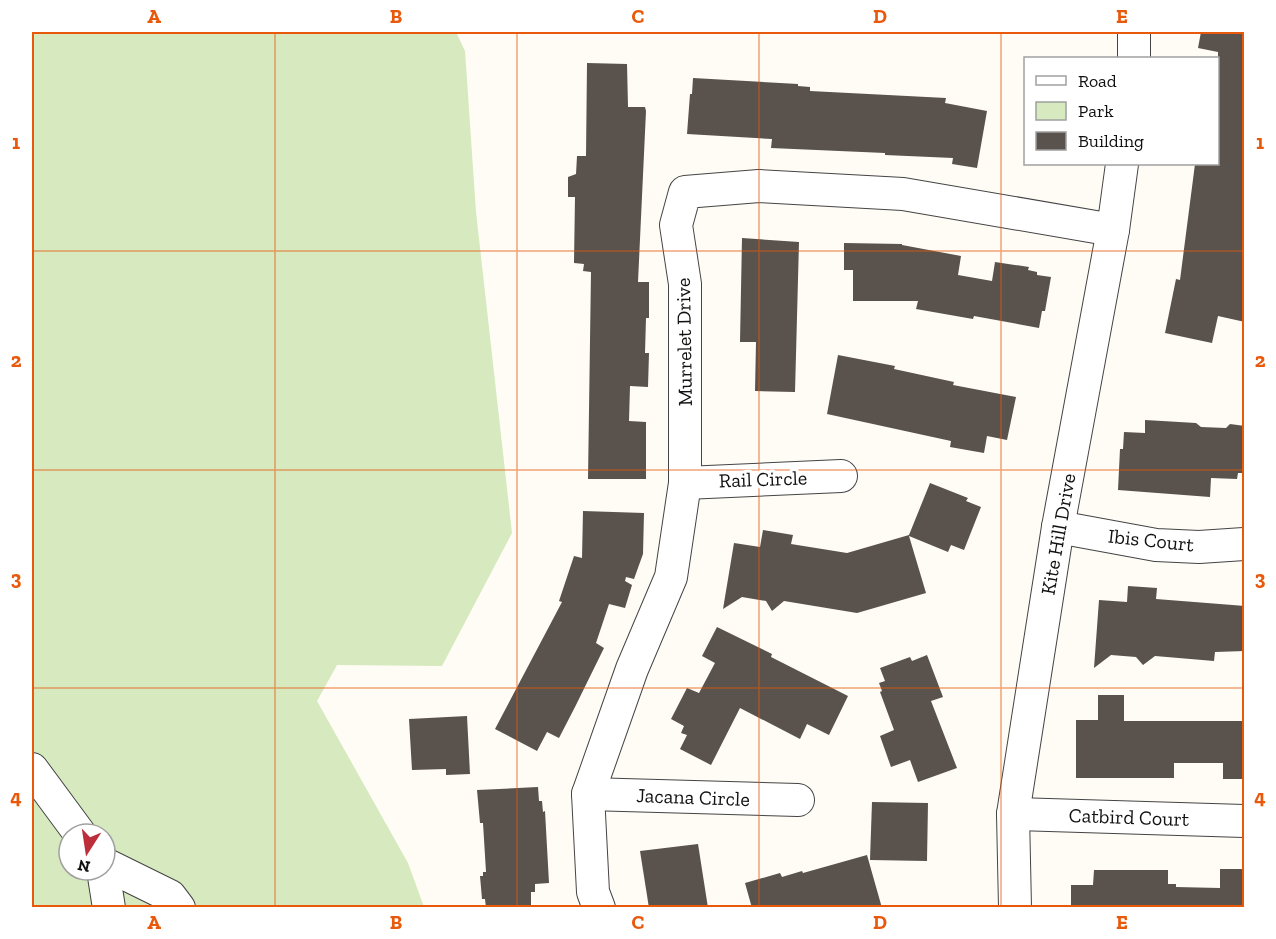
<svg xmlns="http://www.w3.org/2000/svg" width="1276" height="939" viewBox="0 0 1276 939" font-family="'Zilla Slab',serif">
  <rect width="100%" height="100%" fill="#fefcf5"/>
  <path fill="#d6e9bf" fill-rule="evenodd" d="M32,32H456L465,51L476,212L512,533L442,666L337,665L317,701L408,863L424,907H32ZM69,834H105V870H69Z"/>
  <g fill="#59524d">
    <polygon points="1201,32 1245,32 1245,322 1218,316 1212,343 1165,333 1176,279 1180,280 1195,164 1218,164 1218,52 1198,48"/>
    <polygon points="587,63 627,64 628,107 645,107 646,111 638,282 649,282 649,318 646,318 645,353 649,353 648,387 630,386 629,421 646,422 646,479 588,479 591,272 583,271 584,264 574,263 575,197 568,197 568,177 576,174 577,156 586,156"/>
    <polygon points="693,78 798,84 798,86 810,87 810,91 946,98 945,103 987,111 977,168 952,164 953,158 885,155 885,153 771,148 772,139 687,134 690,94 692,94"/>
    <polygon points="742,238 799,242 795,392 755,391 756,342 740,342"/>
    <polygon points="844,243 902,244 902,245 961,256 958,275 992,281 995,262 1029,267 1028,270 1037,272 1037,275 1051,277 1045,311 1042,311 1039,328 974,316 973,319 916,309 918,301 853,301 853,270 844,270"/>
    <polygon points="838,355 895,366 894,369 954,382 953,385 1016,397 1007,440 987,436 984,453 950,447 951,441 827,414"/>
    <polygon points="1145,420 1196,423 1201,427 1226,428 1230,424 1245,426 1245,473 1238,473 1237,479 1211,478 1210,497 1118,490 1120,449 1123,449 1124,432 1145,433"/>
    <polygon points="930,483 968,498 966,501 981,507 964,550 951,545 948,552 909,536 926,593 857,613 784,601 772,611 766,601 742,597 723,609 734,543 760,547 763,530 793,535 791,544 847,553 909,535"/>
    <polygon points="583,511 644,513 643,554 634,579 626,577 625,581 632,585 625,608 609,604 596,643 604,648 575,707 559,738 547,732 537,751 495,729 562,602 559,601 574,556 582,558"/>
    <polygon points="1128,586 1157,588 1156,599 1245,606 1245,651 1215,652 1214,661 1155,656 1143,665 1136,657 1111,655 1094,668 1099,600 1127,602"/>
    <polygon points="717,627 772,654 771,657 848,696 829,735 807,724 800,739 740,708 711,765 680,749 687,735 681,733 684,726 671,719 687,688 699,693 715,663 702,656"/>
    <polygon points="927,655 943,697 931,701 957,768 918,782 910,760 891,767 880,736 894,730 880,692 882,691 879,683 885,681 880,668 910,657 912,661"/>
    <polygon points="1098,695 1124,695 1124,721 1245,721 1245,779 1223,779 1223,763 1174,763 1174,778 1076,778 1076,720 1098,720"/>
    <polygon points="467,716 470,774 446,775 446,769 412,770 409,719"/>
    <polygon points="538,787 539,801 542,801 543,812 545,811 549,883 535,884 535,892 531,892 531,908 486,908 485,899 482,899 480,876 483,876 483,872 486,872 483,823 480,823 477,790"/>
    <polygon points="872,802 928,803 927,861 870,860"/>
    <polygon points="698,844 708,908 649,908 640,851"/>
    <polygon points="867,855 882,908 752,908 745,883 780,873 782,877 802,871 803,873"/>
    <polygon points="1220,869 1245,869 1245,908 1071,908 1071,885 1093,885 1094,870 1168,870 1168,884 1176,884 1176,887 1220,888"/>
  </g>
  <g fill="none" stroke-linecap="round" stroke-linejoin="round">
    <defs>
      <g id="minor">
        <polyline points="1134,32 1134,58"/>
        <polyline points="685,483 841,476"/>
        <polyline points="1058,527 1156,545 1199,547 1244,544"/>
        <polyline points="32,769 80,834"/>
        <polyline points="588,794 798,800"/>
        <polyline points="1013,814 1244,821"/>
        <polyline points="105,864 170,896 179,908"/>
        <polyline points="103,870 109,908"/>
        <polyline points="599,908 593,892 588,794 632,669 671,577 685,483 685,284 676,225 685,192 759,186 903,194 1113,230"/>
        <polyline points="1015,908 1013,814 1058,527 1113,230 1122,164"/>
      </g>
    </defs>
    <use href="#minor" stroke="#444" stroke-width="34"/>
    <use href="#minor" stroke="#fff" stroke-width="32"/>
  </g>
  <path fill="none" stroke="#e8590c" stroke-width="1.5" stroke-opacity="0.55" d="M275,32V908M517,32V908M759,32V908M1001,32V908M32,251H1244M32,470H1244M32,688H1244"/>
  <g text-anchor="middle" stroke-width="6" stroke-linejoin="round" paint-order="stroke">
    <g font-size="20" fill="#111" stroke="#fff">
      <text transform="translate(684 342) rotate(-91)" y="7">Murrelet Drive</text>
      <text transform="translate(763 479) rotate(-2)" y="7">Rail Circle</text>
      <text transform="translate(1058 534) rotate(-80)" y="7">Kite Hill Drive</text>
      <text transform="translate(1151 540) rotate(6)" y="7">Ibis Court</text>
      <text transform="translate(693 797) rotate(2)" y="7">Jacana Circle</text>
      <text transform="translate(1129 817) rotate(2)" y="7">Catbird Court</text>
    </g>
  </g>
  <rect width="1276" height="939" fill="none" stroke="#ffffff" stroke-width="66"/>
  <rect x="1024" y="57" width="195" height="108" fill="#ffffff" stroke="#a0a0a0" stroke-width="1.5"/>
  <rect x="1036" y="76" width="30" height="9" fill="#ffffff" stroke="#a0a0a0" stroke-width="1.5"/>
  <text x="1078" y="87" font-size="18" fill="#111111">Road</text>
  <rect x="1036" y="102" width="30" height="18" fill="#d6e9bf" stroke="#a0a0a0" stroke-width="1.5"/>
  <text x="1078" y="117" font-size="18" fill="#111111">Park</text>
  <rect x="1036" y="132" width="30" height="18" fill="#59524d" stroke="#a0a0a0" stroke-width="1.5"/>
  <text x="1078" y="147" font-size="18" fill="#111111">Building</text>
  <g transform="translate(87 852) rotate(192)"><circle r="28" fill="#ffffff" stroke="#a0a0a0" stroke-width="1.5"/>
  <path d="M0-4.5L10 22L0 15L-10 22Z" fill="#bc2e39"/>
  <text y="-9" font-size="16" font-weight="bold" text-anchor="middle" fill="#111111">N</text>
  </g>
  <rect x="33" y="33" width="1210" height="873" fill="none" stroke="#e8590c" stroke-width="2"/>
  <g font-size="20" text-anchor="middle" font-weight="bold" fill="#e8590c">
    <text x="154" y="23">A</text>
    <text x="396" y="23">B</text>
    <text x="638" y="23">C</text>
    <text x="880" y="23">D</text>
    <text x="1122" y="23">E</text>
    <text x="16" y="149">1</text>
    <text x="1260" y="149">1</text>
    <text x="16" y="367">2</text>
    <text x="1260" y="367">2</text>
    <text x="16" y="585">3</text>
    <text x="1260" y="585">3</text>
    <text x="16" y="804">4</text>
    <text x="1260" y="804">4</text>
    <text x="154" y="929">A</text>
    <text x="396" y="929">B</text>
    <text x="638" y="929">C</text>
    <text x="880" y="929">D</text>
    <text x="1122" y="929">E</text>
  </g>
</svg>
